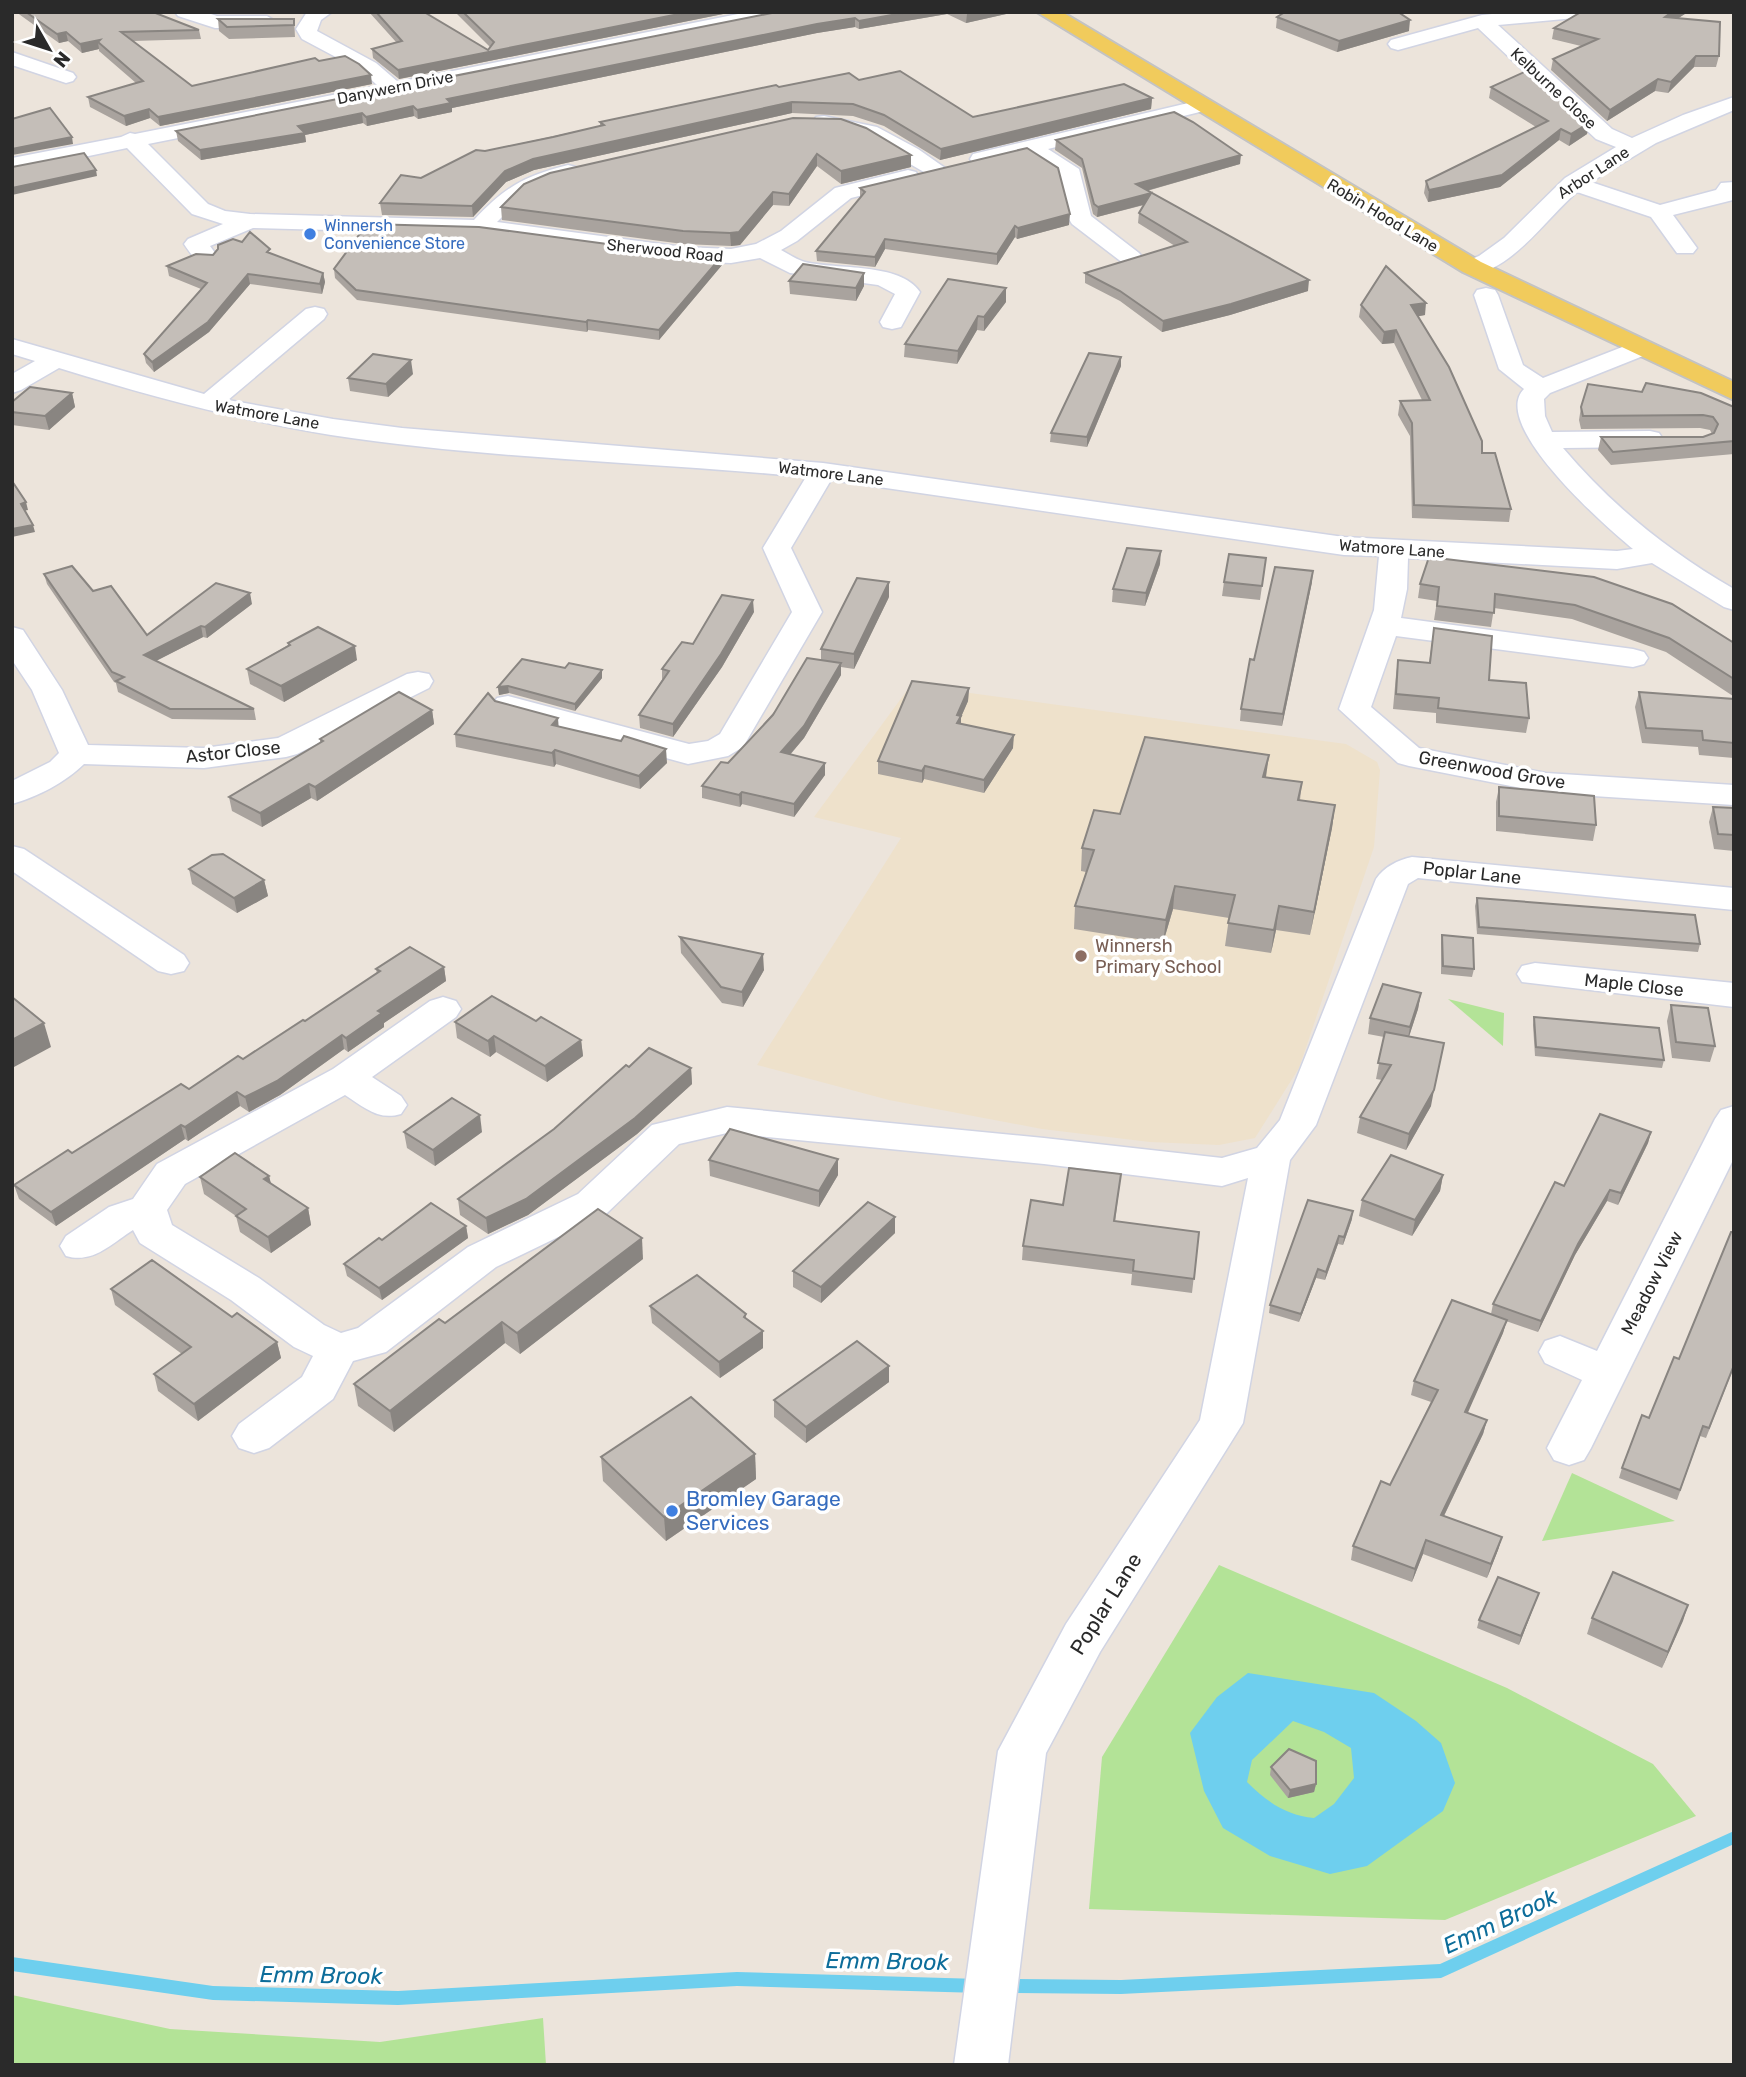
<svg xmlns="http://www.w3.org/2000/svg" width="1746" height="2077" viewBox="0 0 1746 2077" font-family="Rubik,sans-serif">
  <rect width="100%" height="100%" fill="#ece4db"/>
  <polygon fill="#eee1cb" points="911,685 1346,744 1377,762 1380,770 1374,847 1299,1068 1255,1138 1219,1145 1150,1142 1042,1129 889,1100 757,1065 901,838 814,817"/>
  <g fill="#b3e397">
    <polygon points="1448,999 1504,1013 1503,1046"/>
    <polygon points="1572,1473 1675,1521 1542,1541"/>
    <polygon points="1219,1565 1507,1688 1653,1764 1696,1816 1445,1920 1089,1909 1102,1757"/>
    <polygon points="12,1995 170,2029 380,2042 543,2018 546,2065 12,2065"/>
  </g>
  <path fill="#6ecfee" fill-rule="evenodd" d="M1248,1673L1374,1693L1416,1721L1441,1743L1455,1783L1443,1811L1367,1866L1330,1874L1270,1856L1223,1828L1204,1791L1190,1733L1217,1697ZM1293,1721L1324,1732L1351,1748L1354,1778L1334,1804L1314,1818C1286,1815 1267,1802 1247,1782L1252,1760Z"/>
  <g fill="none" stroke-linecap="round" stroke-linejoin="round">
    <g fill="#6ecfee" fill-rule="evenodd">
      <polygon points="1734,1831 1734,1844 1441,1978 1121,1994 1006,1993 1001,1991 998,1986 1001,1981 1006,1979 1121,1980 1440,1964"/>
      <polygon points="12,1957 213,1986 398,1991 737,1972 980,1979 985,1981 988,1986 985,1991 980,1993 737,1986 398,2005 213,2000 12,1971"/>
    </g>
    <defs>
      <g id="minor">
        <polygon points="175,12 205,12 217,16 267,16 277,22 267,28 215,28 178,16"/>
        <path d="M307,12H332L321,20L317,31L376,63L398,82L748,12H789L779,18L148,144L208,204L225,211L250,214L474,220C505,187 524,176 568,165L576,167L579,172L576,177C542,185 521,197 497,222L683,247L731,249L756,244L781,231L835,188L908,170L916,172L919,177L916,182L851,198L797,241L781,250C789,254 797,260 805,262C837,270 900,262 920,292L901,327L892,329L883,327L880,322L895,294L878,285L790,273L760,258L731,263L683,261L480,234L253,228L210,246L218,257L214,262C198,266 193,257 184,244L188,239L223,224L192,214L127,148L12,172V158L121,137L130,133L135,134L378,86L362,71L302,39L296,29Z"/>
        <path d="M1512,12H1585L1575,18L1498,25L1612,129L1632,138L1683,115L1734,97V110L1656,143L1591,182L1660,205L1716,190L1721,183L1734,182L1733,200L1673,215L1697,248L1693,253H1677L1651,217L1577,192C1549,215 1504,282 1464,272L1460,267L1464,262L1479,256L1504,238L1565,178L1616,147L1596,139L1478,28L1398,50L1391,48L1388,44L1391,40L1482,15Z"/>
        <polygon points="12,52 73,73 76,77 73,81 66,83 12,65"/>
        <polygon points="1201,100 1208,102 1211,106 1208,110 1048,149 1079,169 1091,216 1139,253 1143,258 1139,263 1123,263 1072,224 1069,219 1060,177 1027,154 981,166 973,164 970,159 973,154"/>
        <polygon points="824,116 877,127 918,149 948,170 945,175 929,175 862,136 816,127 813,122 816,117"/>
        <path d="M1486,288L1495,290L1498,295L1523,365L1543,378L1630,344L1639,341L1648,344L1652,349L1648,354L1550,393L1544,399L1545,416L1552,432L1650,431L1659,433L1663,439L1659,445L1650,447L1563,448C1612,506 1668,551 1734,589V610L1724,607L1652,563L1617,569L1408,558L1407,589L1401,618L1633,649L1644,652L1648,658L1644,664L1633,667L1396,636L1371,707L1419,748L1546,773L1734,785V805L1546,793L1409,766L1398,763L1339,709L1374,610L1379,556L1344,555L831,480L791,548L822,612L743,747L728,756L688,764L497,712L492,705L497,698L508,696L689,744L708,741L720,734L792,612L763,548L806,477C648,462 488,459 331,435C238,420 149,396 59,368L21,390L12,393V374L35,361L12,354V339L204,394L306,309L315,307L324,309L327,314L324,319L228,400L333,419L402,428L823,463L1344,537L1617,551L1633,549C1605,526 1489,424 1524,389L1499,369L1474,295L1477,290Z"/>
        <path d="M12,627L23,630L62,690L88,745L204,748L278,738L407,674L418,672L429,674L433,681L429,688L297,754L286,757L204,768L84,764C66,782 37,797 12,804V781L50,762L59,753L32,690L12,660Z"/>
        <polygon points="12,846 24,849 184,955 189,963 184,971 171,974 158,971 12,871"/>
        <path d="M1412,857L1734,888V910L1418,878L1408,884L1316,1125L1290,1160L1243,1423L1100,1652L1046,1753L1008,2065H954L998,1751L1066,1624L1200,1420L1248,1178L1222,1186L1044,1164L727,1133L679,1144L606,1214L496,1267L386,1352L353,1361L333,1399L269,1448L254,1453L239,1448L232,1436L239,1424L302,1377L313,1356L294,1347L231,1300L140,1243L133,1230C111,1244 93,1264 66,1256L60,1246L66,1236L109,1207L133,1199L157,1164L333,1069L430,1001L443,997L456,1001L461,1009L456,1017L372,1077L401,1096L407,1105L401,1114C378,1121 364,1107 345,1095L185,1184L167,1210L172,1225L259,1278L324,1325L341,1333L358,1328L468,1247L578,1194L652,1125L727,1107L1044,1138L1222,1158L1257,1148L1280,1120L1376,879C1384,867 1398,860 1412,857Z"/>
        <polygon points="1535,963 1734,983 1734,1007 1522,982 1517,974 1522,966"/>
        <polygon points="1734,1106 1734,1158 1591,1448 1584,1460 1569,1465 1554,1460 1547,1448 1582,1380 1545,1363 1539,1352 1545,1341 1560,1336 1597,1351 1715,1119 1721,1110"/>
      </g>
      <polygon id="major" points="1037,12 1062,12 1481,262 1734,382 1734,400 1463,272"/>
    </defs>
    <use href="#minor" stroke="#d1d4e3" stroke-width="3"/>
    <use href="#major" stroke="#c3c3c3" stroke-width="4"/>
    <use href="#minor" fill="#fff" fill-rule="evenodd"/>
    <use href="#major" fill="#f1cb5c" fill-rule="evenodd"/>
  </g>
  <g fill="#a9a39e">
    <polygon points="16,12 153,12 199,30 201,39 133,41 192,86 319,61 372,84 160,126 150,118 126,126 90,107 88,97 136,83 99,51 99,49 82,53 68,41 59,43"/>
    <polygon points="214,12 302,12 301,13 217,13"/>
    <polygon points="369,12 424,12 488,50 490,47 455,12 733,12 399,79 373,58 372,49 396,42"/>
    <polygon points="777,12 1015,12 966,23 947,14 859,29 855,27 817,33 452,108 452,112 418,119 414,116 367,126 363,123 305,135 306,142 201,160 178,141 176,131"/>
    <polygon points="1581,12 1688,12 1678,18 1719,56 1716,67 1694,67 1668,93 1655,91 1607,121 1551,70 1553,59 1581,46 1552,39 1554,28"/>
    <polygon points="1277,17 1409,31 1337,52 1276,28"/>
    <polygon points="218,19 294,19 295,37 229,39 219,31"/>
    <polygon points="859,80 973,117 1152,98 1151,109 940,160 884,126 853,116 792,113 534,170 506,182 473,217 382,215 380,203 421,178 485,151 600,126 600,122 779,87"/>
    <polygon points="1491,87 1589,123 1587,134 1569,146 1559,140 1500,187 1428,202 1424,193 1426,181 1536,127 1489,98"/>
    <polygon points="793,118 911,167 841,184 817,166 789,206 773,205 740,245 731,246 683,244 502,220 501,207"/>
    <polygon points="1056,140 1240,164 1147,191 1308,291 1230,315 1162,332 1120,301 1085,283 1085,273 1175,246 1138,223 1139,213 1144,205 1097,217 1093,214 1082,168 1055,150"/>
    <polygon points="860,188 1069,225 1017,239 1015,237 997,265 885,249 875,267 817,261 816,251 860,198"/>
    <polygon points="270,253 323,273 325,282 322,294 250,284 209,332 154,372 146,363 144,354 201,289 169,276 167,266 213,255"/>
    <polygon points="682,254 722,256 722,265 659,340 588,330 587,332 357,300 335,278 334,269"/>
    <polygon points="864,273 864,286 856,301 790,294 789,281"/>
    <polygon points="1006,302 984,331 977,330 957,364 904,357 905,344"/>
    <polygon points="1361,305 1425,315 1418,316 1482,453 1511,509 1509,522 1412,518 1410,436 1398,415 1400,401 1422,400 1394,343 1382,344 1359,317"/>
    <polygon points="1121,357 1121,366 1087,447 1050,442 1051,433"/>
    <polygon points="413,374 388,397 350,391 348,378"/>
    <polygon points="1642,392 1734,407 1734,454 1611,465 1598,450 1601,437 1703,437 1712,434 1710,430 1700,428 1581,429 1579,420 1581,407"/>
    <polygon points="72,393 75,407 49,430 12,425 12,402"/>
    <polygon points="1429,557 1734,643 1733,696 1666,652 1572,619 1494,608 1491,627 1434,620 1437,601 1418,598 1420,584"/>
    <polygon points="1266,558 1260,600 1222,596 1224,582"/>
    <polygon points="1160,564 1145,606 1112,602 1113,589"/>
    <polygon points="44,574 93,591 147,635 252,604 207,638 203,637 156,661 254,709 256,720 172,719 118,692 116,683 114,682 47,584"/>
    <polygon points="1312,582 1282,726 1240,721 1241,709 1254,660"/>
    <polygon points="889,597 854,669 841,667 841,675 804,738 790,755 825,763 825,775 794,817 742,804 740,807 702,798 702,786 728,763 821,660 821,649"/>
    <polygon points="754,612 722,667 673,737 640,728 639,715 662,680 662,669 693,644"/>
    <polygon points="1434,628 1529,718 1526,733 1436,723 1436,713 1393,709 1396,675 1398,660 1429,663"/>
    <polygon points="288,643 357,660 284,702 250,684 247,669 288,645"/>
    <polygon points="565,668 602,670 602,678 575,711 509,693 499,695 498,687"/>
    <polygon points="969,688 968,701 961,717 961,724 1013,748 984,793 924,779 922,783 878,774 878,761"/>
    <polygon points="1639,692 1734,699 1734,758 1699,755 1698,747 1642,743 1635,707"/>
    <polygon points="495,701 558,727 667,763 640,789 556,764 554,767 456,747 455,734"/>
    <polygon points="432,710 434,724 317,801 311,798 262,827 232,811 229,797 320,743 320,739"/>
    <polygon points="1266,777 1302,782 1300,800 1335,805 1332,828 1310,935 1276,930 1271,953 1225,946 1229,918 1173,909 1163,943 1074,929 1075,906 1086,872 1081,871 1082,848 1120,814"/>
    <polygon points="1499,787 1596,825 1593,841 1496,831 1496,802"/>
    <polygon points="1713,807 1734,808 1734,851 1714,849 1709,822"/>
    <polygon points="189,869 264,880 268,896 237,913 192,884"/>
    <polygon points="1477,898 1700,944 1698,952 1477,934 1475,906"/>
    <polygon points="1442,935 1474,969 1472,977 1441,974 1441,943"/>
    <polygon points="680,937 764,970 743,1007 722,1003 681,953"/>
    <polygon points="444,967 446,981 384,1023 384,1027 348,1052 344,1049 280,1095 249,1112 240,1106 188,1141 185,1139 56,1226 19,1199 14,1185 243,1059 305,1021 377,974 376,969"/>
    <polygon points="1421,993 1418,1009 1409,1036 1431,1106 1406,1150 1357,1133 1360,1117 1382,1080 1376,1079 1384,1037 1368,1034 1370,1018"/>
    <polygon points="1671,1005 1715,1046 1710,1062 1672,1058 1667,1021"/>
    <polygon points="1534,1017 1628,1026 1664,1060 1662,1068 1535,1056 1533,1025"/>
    <polygon points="536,1021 581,1040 583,1056 547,1082 496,1052 490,1057 457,1038 455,1022"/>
    <polygon points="629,1067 691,1068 692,1084 637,1134 528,1215 488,1234 460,1215 458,1199 554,1129"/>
    <polygon points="404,1132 482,1132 435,1166 407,1148"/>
    <polygon points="1651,1132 1648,1143 1618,1205 1607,1201 1575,1255 1538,1332 1506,1321 1503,1333 1467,1413 1487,1420 1483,1434 1444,1516 1502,1537 1498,1550 1487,1578 1423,1554 1412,1582 1351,1560 1353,1546 1390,1485 1431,1402 1411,1395 1414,1381 1491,1314 1493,1304 1564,1186"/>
    <polygon points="838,1159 838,1175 819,1207 710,1176 709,1160"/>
    <polygon points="1121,1174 1115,1222 1199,1232 1192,1293 1131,1285 1132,1274 1022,1260 1023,1246 1063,1205"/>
    <polygon points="1443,1175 1440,1191 1412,1236 1359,1216 1362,1200"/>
    <polygon points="269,1176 271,1184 308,1208 311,1225 271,1253 240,1232 236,1216 204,1194 200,1177"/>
    <polygon points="895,1217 895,1233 821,1303 793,1287 793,1271"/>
    <polygon points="1352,1219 1343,1245 1338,1244 1325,1280 1316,1278 1299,1322 1269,1313 1270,1305"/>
    <polygon points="466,1226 468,1238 382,1300 347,1276 344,1264"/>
    <polygon points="643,1259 520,1354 505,1343 394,1432 358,1406 354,1384 445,1323"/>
    <polygon points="111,1289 232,1317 277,1342 281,1358 198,1421 158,1391 154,1374 182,1354 115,1305"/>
    <polygon points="650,1306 746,1314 746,1318 763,1331 763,1348 720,1378 652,1323"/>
    <polygon points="1679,1359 1734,1367 1706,1438 1700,1436 1677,1500 1619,1478 1622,1468"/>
    <polygon points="889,1366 889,1382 806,1443 774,1417 774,1400"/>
    <polygon points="755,1454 756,1479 666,1541 603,1481 601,1457"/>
    <polygon points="1539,1593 1519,1645 1477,1628 1479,1620"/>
    <polygon points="1688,1605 1662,1668 1587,1634 1592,1618"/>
    <polygon points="1271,1767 1316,1784 1314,1792 1288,1798 1270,1775"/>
  </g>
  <g fill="#898581">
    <polygon points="689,12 733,12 399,79 398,70"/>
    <polygon points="908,12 947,12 947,14 859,29 859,21"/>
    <polygon points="976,12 1015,12 966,23 967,14"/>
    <polygon points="1672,12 1688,12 1663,28 1665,17"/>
    <polygon points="855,18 855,27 817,33 452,108 452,112 418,119 417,110 447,99 817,24"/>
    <polygon points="1410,20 1409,31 1337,52 1339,41"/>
    <polygon points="66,32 68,41 59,43 57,34"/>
    <polygon points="100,40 98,42 99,49 82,53 80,44"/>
    <polygon points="1696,56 1694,67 1668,93 1671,82"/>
    <polygon points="371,75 372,84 160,126 158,117"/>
    <polygon points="1658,79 1655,91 1607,121 1610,110"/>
    <polygon points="1152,98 1151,109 940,160 941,149"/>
    <polygon points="792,102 792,113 534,170 506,182 473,217 472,206 505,171 533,159"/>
    <polygon points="413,106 414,116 367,126 366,117"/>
    <polygon points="149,109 150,118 126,126 124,116"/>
    <polygon points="362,113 363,123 305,135 306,142 201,160 200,150 298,126"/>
    <polygon points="1589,123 1587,134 1569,146 1571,134"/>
    <polygon points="1561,129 1559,140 1500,187 1428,202 1429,190"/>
    <polygon points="72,137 73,144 12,155 12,149"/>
    <polygon points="817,154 817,166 789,206 789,194"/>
    <polygon points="911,155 911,167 841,184 841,171"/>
    <polygon points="1241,155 1240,164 1135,194 1136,184"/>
    <polygon points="96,170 97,176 12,195 12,188"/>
    <polygon points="773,192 773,205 740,245 731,246 730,233"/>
    <polygon points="1151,193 1150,203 1097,217 1098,207"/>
    <polygon points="1070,214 1069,225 1017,239 1018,228"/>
    <polygon points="1015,226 1015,237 997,265 997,254"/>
    <polygon points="885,239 885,249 875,267 875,257"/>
    <polygon points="722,256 722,265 659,340 659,330"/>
    <polygon points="323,273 325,282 322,294 320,284"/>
    <polygon points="864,273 864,286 856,301 856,288"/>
    <polygon points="248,274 250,284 209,332 154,372 152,362"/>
    <polygon points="1309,280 1308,291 1230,315 1162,332 1163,321"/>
    <polygon points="1006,288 1006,302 984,331 984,317"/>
    <polygon points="1426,303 1425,315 1409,318 1411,305"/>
    <polygon points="978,316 977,330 957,364 958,351"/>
    <polygon points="588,320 588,330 587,332 586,322"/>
    <polygon points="1396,330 1394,343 1382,344 1384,332"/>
    <polygon points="1121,357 1121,366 1087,447 1087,437"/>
    <polygon points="411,360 413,374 388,397 386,384"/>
    <polygon points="72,393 75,407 49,430 45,416"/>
    <polygon points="26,502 28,510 23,511 21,504"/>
    <polygon points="33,525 35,532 12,537 12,529"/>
    <polygon points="1161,551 1160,564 1145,606 1146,593"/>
    <polygon points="1313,571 1312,582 1282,726 1283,714"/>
    <polygon points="889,582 889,597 854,669 854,654"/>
    <polygon points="250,593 252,604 207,638 205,627"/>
    <polygon points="753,600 754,612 722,667 673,737 673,724"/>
    <polygon points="201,626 203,637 146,666 144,655"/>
    <polygon points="355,646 357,660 284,702 281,686"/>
    <polygon points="841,663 841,675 804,738 781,765 781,752"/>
    <polygon points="602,670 602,678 575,711 575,704"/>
    <polygon points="508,686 509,693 499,695 498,687"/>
    <polygon points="969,688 968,701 961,717 961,729 957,735 957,715"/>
    <polygon points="432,710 434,724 317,801 315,787"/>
    <polygon points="558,718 559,732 552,725"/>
    <polygon points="1014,735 1013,748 984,793 984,780"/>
    <polygon points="666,749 667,763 640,789 639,776"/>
    <polygon points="555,750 556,764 554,767 552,753"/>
    <polygon points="1269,755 1266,777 1263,777"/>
    <polygon points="825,763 825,775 794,817 794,804"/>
    <polygon points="925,766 924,779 922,783 922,771"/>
    <polygon points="309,784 311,798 262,827 260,813"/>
    <polygon points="742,792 742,804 740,807 739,795"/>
    <polygon points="1335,805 1332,828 1310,935 1314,912"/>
    <polygon points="264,880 268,896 237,913 234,898"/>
    <polygon points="1175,886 1173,909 1163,943 1166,920"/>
    <polygon points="1279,906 1276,930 1271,953 1274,930"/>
    <polygon points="763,954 764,970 743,1007 742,992"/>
    <polygon points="444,967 446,981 384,1023 384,1027 348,1052 346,1038 378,1011"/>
    <polygon points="1421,993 1418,1009 1407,1043 1410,1027"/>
    <polygon points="44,1023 51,1047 14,1067 12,1062 12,1040"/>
    <polygon points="342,1035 344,1049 280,1095 249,1112 245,1097"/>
    <polygon points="494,1036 496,1052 490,1057 488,1041"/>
    <polygon points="581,1040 583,1056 547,1082 545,1066"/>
    <polygon points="691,1068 692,1084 637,1134 528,1215 488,1234 486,1218"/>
    <polygon points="1434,1090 1431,1106 1406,1150 1409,1134"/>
    <polygon points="237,1092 240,1106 188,1141 185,1127"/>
    <polygon points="480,1115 482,1132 435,1166 433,1150"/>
    <polygon points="181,1125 185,1139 56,1226 51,1212"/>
    <polygon points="1651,1132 1648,1143 1618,1205 1621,1193"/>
    <polygon points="838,1159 838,1175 819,1207 819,1191"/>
    <polygon points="1443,1175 1440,1191 1412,1236 1415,1220"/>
    <polygon points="269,1176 273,1192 264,1179"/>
    <polygon points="1610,1190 1607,1201 1575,1255 1538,1332 1541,1321 1578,1244"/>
    <polygon points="308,1208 311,1225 271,1253 268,1237"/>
    <polygon points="1353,1211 1352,1219 1343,1245 1344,1237"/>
    <polygon points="895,1217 895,1233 821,1303 821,1287"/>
    <polygon points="466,1226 468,1238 382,1300 379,1288"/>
    <polygon points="1339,1236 1338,1244 1325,1280 1326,1272"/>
    <polygon points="642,1238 643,1259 520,1354 517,1333"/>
    <polygon points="1318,1269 1316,1278 1299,1322 1301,1314"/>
    <polygon points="1507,1320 1503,1333 1462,1426 1465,1412"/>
    <polygon points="502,1322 505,1343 394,1432 390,1411"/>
    <polygon points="763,1331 763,1348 720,1378 719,1362"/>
    <polygon points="277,1342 281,1358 198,1421 194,1404"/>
    <polygon points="889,1366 889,1382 806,1443 806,1427"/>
    <polygon points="1487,1420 1483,1434 1438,1528 1441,1515"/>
    <polygon points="755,1454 756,1479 666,1541 664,1517"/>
    <polygon points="1502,1537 1498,1550 1487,1578 1491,1564"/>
    <polygon points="1426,1540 1423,1554 1412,1582 1415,1569"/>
    <polygon points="1539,1593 1536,1601 1519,1645 1521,1636"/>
    <polygon points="1688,1605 1683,1621 1662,1668 1668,1652"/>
    <polygon points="1316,1784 1314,1792 1288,1798 1290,1790"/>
  </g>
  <g fill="#c4beb8" stroke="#898581" stroke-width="2">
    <polygon points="26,12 153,12 199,30 121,32 192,86 315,58 319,61 345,56 359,64 371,75 158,117 149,109 124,116 88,97 143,81 98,42 100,40 80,44 66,32 57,34"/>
    <polygon points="376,12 424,12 488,50 494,42 463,12 689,12 398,70 372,49 402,41"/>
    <polygon points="777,12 908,12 859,21 855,18 817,24 447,99 451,103 417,110 413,106 366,117 362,113 298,126 305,133 200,150 176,131"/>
    <polygon points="1285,12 1398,12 1410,20 1339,41 1277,17"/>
    <polygon points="1581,12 1672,12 1665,17 1720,22 1719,56 1696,56 1671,82 1658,79 1610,110 1553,59 1598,39 1554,28"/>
    <polygon points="218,19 294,19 294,25 227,27"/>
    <polygon points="1531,69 1589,123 1571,134 1561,129 1502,175 1429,190 1426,181 1548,121 1491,87"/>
    <polygon points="900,71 973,117 1124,84 1152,98 941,149 884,115 853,104 792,102 533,159 505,171 472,206 380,203 401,175 421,178 476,150 485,151 553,137 604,125 600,122 776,85 779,87 849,73 859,80"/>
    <polygon points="50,108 72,137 12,149 12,119"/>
    <polygon points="1174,112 1193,122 1241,155 1136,184 1309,280 1231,304 1163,321 1120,291 1085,273 1187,242 1139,213 1151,193 1098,207 1094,204 1082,159 1056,140"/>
    <polygon points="793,118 841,119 866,128 911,155 841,171 817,154 789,194 773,192 739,232 730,233 683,231 501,207 524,184 550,173"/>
    <polygon points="1027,148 1058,168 1070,214 1018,228 1015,226 997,254 885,239 875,257 816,251 865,192 860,188"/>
    <polygon points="84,153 96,170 12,188 12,167"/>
    <polygon points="367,224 479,227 682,254 722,256 659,330 588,320 586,322 356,290 334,269"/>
    <polygon points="250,232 270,249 267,252 323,273 320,284 248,274 208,322 152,362 144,354 207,283 167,266 196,254 213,255 218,249 218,245 233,239 242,242"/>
    <polygon points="803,264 864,273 856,288 789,281"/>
    <polygon points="1386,266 1426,303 1411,305 1449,367 1482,441 1482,453 1495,453 1511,509 1414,505 1412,423 1400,401 1430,400 1396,330 1384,332 1361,305"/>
    <polygon points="948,279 1006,288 984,317 978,316 958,351 905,344"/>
    <polygon points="1089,353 1121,357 1087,437 1051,433"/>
    <polygon points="373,354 411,360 386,384 348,378"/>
    <polygon points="1646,383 1701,393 1734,407 1734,441 1613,452 1601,437 1703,437 1714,433 1718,424 1713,417 1703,415 1583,416 1581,407 1588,384 1642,392"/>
    <polygon points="30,387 72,393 45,416 12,412 12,402"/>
    <polygon points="12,481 26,502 21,504 33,525 12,529"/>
    <polygon points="1127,548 1161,551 1146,593 1113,589"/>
    <polygon points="1229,554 1266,558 1262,586 1224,582"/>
    <polygon points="1429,557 1594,577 1672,604 1734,643 1734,679 1669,638 1575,605 1495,594 1494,613 1437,606 1439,587 1420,584"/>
    <polygon points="72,566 93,591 111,586 147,635 216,583 250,593 205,627 201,626 144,655 254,709 170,709 116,681 124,677 112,672 44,574"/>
    <polygon points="1275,567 1313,571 1283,714 1241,709 1250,659 1254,660"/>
    <polygon points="857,578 889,582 854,654 821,649"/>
    <polygon points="722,595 753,600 721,654 673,724 639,715 669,671 662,669 682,642 693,644"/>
    <polygon points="318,627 355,646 281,686 247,669 290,645 288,643"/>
    <polygon points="1434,628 1492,636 1489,680 1526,683 1529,718 1438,708 1439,698 1396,694 1398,660 1430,663"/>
    <polygon points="807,658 841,663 804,726 781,752 825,763 794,804 742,792 739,795 702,786 721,762 728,763 773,715"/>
    <polygon points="522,659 565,668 569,663 602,670 575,704 508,686 498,687"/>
    <polygon points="912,681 969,688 957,715 961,716 957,723 1014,735 984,780 925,766 922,771 878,761"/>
    <polygon points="399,692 432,710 315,787 309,784 260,813 229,797 323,741 320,739"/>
    <polygon points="1639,692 1734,699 1734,743 1703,740 1702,731 1646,728"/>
    <polygon points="488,693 495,701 558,718 552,725 621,741 624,736 666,749 639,776 555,750 552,753 455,734"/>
    <polygon points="1145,737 1269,755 1263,777 1302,782 1298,800 1335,805 1314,912 1279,906 1274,930 1228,923 1235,895 1175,886 1166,920 1075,906 1094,850 1082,848 1094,810 1120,814"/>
    <polygon points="1499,787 1594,796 1596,825 1499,816"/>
    <polygon points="1713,807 1734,808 1734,835 1718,834"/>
    <polygon points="223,854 264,880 234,898 189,869 212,855"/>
    <polygon points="1477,898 1695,915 1700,944 1479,927"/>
    <polygon points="1442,935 1473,938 1474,969 1443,966"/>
    <polygon points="680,937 763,954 742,992 721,987"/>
    <polygon points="410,947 444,967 378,1011 382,1013 346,1038 342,1035 277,1081 245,1097 237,1092 185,1127 181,1125 51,1212 14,1185 68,1150 72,1153 181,1084 189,1089 238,1056 243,1059 303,1020 305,1021 380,971 376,969"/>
    <polygon points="1383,984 1421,993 1410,1027 1370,1018"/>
    <polygon points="492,996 536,1021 541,1017 581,1040 545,1066 494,1036 488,1041 455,1022"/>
    <polygon points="12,997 44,1023 12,1040"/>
    <polygon points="1671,1005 1708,1008 1715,1046 1676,1042"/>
    <polygon points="1534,1017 1659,1028 1664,1060 1536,1047"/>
    <polygon points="1385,1032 1444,1043 1434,1090 1409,1134 1360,1117 1391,1065 1378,1063"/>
    <polygon points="649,1048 691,1068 635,1118 526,1199 486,1218 458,1199 554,1129 626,1065 629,1067"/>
    <polygon points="452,1098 480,1115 433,1150 404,1132"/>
    <polygon points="1600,1114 1651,1132 1621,1193 1610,1190 1578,1244 1541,1321 1493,1304 1555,1182 1564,1186"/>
    <polygon points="730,1129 838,1159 819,1191 709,1160"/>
    <polygon points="235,1153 269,1176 264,1179 308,1208 268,1237 236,1216 246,1209 200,1177"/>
    <polygon points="1391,1155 1443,1175 1415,1220 1362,1200"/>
    <polygon points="1069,1168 1121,1174 1114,1221 1199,1232 1194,1279 1133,1271 1134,1260 1023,1246 1031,1200 1063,1205"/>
    <polygon points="1308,1200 1353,1211 1344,1237 1339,1236 1326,1272 1318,1269 1301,1314 1270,1305"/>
    <polygon points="868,1202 895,1217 821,1287 793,1271"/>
    <polygon points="431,1203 466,1226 379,1288 344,1264 379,1238 382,1240"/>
    <polygon points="598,1209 642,1238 517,1333 502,1322 390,1411 354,1384 439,1319 445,1323"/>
    <polygon points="1731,1232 1734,1232 1734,1365 1709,1428 1703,1426 1680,1490 1622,1468 1642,1415 1649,1418 1674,1357 1679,1359"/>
    <polygon points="152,1260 232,1317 237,1313 277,1342 194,1404 154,1374 191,1347 111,1289"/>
    <polygon points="697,1275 746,1314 744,1317 763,1331 719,1362 650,1306"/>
    <polygon points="1452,1300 1507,1320 1465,1412 1487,1420 1441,1515 1502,1537 1491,1564 1426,1540 1415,1569 1353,1546 1381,1481 1390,1485 1438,1390 1414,1381"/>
    <polygon points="857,1341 889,1366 806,1427 774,1400"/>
    <polygon points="691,1397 755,1454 664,1517 601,1457"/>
    <polygon points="1613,1572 1688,1605 1668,1652 1592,1618"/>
    <polygon points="1498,1577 1539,1593 1521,1636 1479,1620"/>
    <polygon points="1289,1749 1316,1761 1316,1784 1290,1790 1271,1767"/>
  </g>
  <g fill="#3f7fe0" stroke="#fff" stroke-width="2.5">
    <circle cx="310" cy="234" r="7"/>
    <circle cx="672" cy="1511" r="7"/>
  </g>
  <circle fill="#8d6e63" stroke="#fff" stroke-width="2.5" cx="1081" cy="956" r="7"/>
  <g text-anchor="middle" stroke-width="7" stroke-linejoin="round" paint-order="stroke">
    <g font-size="16" fill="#2a2a2a" stroke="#fff">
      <text transform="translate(395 87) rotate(-11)" y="6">Danywern Drive</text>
      <text transform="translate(1554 88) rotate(43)" y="6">Kelburne Close</text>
      <text transform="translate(1593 172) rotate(-33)" y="6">Arbor Lane</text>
      <text transform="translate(1383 215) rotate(31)" y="6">Robin Hood Lane</text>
      <text transform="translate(665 250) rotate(6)" y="6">Sherwood Road</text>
      <text transform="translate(267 414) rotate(10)" y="6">Watmore Lane</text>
      <text transform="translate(831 473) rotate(7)" y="6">Watmore Lane</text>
      <text transform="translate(1392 548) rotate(4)" y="6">Watmore Lane</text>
    </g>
    <g font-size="16" fill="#366cbe" stroke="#fff" text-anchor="start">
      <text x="324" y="231">Winnersh<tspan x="324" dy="18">Convenience Store</tspan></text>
    </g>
    <g font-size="18" fill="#2a2a2a" stroke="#fff">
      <text transform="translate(233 752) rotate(-6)" y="6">Astor Close</text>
      <text transform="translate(1492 770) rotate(10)" y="6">Greenwood Grove</text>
      <text transform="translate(1472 873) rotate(6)" y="6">Poplar Lane</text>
      <text transform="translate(1634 985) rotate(6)" y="6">Maple Close</text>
      <text transform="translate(1652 1283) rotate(-63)" y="6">Meadow View</text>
    </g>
    <g font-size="18" fill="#785e54" stroke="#fff" text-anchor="start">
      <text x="1095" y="952">Winnersh<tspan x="1095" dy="21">Primary School</tspan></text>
    </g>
    <g font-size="21" fill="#366cbe" stroke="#fff" text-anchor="start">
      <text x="686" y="1506">Bromley Garage<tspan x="686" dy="24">Services</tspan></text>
    </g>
    <g font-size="21" fill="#2a2a2a" stroke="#fff">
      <text transform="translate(1106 1604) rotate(-58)" y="7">Poplar Lane</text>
    </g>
    <g font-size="23" font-style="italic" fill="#0d6d9a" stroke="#fff">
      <text transform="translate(1500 1921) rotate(-25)" y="8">Emm Brook</text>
      <text transform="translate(887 1961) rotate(1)" y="8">Emm Brook</text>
      <text transform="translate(321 1975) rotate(1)" y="8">Emm Brook</text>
    </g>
  </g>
  <rect width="1746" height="2077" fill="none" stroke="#2a2a2a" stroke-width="28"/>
  <g transform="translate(49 49) rotate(129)" stroke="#ffffff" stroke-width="5" paint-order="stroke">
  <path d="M0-5L12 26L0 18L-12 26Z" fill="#2a2a2a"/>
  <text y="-10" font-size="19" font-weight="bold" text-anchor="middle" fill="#2a2a2a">N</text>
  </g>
</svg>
